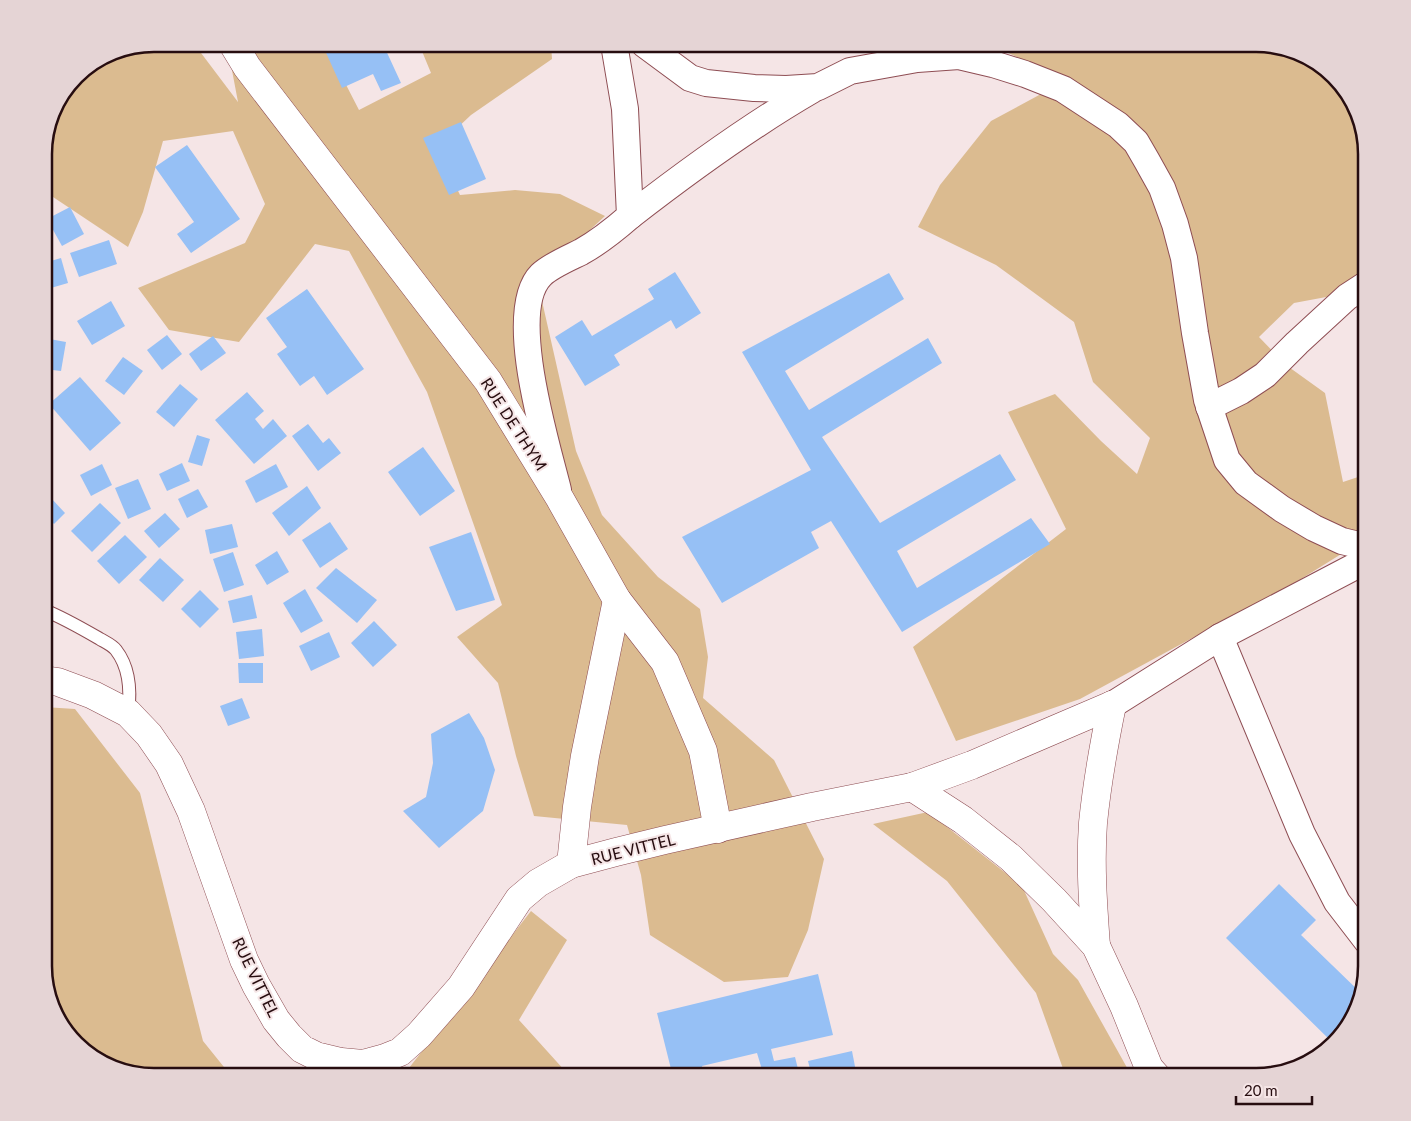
<svg xmlns="http://www.w3.org/2000/svg" width="1411" height="1121" viewBox="0 0 1411 1121" font-family="Lato,sans-serif">
  <rect width="100%" height="100%" fill="#f5e5e6"/>
  <g fill="#dbbb90">
    <polygon points="154,44 192,44 195,45 238,102 227,44 325,44 359,110 431,73 419,44 551,44 552,59 471,115 437,147 460,195 515,190 560,194 605,216 537,279 576,451 602,515 658,577 700,609 708,657 703,698 774,760 824,859 808,930 788,977 724,982 650,935 641,875 627,825 534,816 516,756 498,683 457,637 502,605 427,392 349,251 315,244 239,342 169,330 138,288 245,243 265,204 233,131 163,141 143,212 128,247 44,191 44,147 55,105 73,82 113,52"/>
    <polygon points="720,44 812,44 798,48 734,50"/>
    <polygon points="989,44 1257,44 1299,52 1329,71 1356,106 1367,154 1367,278 1353,292 1294,303 1259,337 1286,365 1325,393 1343,482 1367,474 1367,538 1301,579 1080,699 956,741 913,647 1066,529 1008,412 1055,394 1101,441 1137,474 1150,438 1093,382 1074,322 996,265 918,227 940,185 991,121 1067,80"/>
    <polygon points="44,707 75,709 140,793 203,1041 232,1077 154,1077 118,1071 82,1050 55,1015 44,974"/>
    <polygon points="928,812 1022,886 1053,954 1078,980 1130,1073 1134,1077 1066,1077 1036,993 947,881 873,824"/>
    <polygon points="531,911 567,940 519,1020 566,1072 568,1077 402,1077"/>
  </g>
  <g fill="#96c0f5">
    <polygon points="322,44 383,44 401,83 381,91 373,74 342,88"/>
    <polygon points="461,122 486,179 449,195 423,138"/>
    <polygon points="187,145 240,219 191,253 177,234 194,222 155,167"/>
    <polygon points="70,207 84,234 62,246 47,219"/>
    <polygon points="109,240 117,264 79,277 70,253"/>
    <polygon points="61,258 68,283 44,290 44,263"/>
    <polygon points="675,272 701,313 676,329 671,320 614,355 620,365 585,386 555,337 582,320 592,336 654,299 648,289"/>
    <polygon points="889,273 904,299 785,371 809,410 928,338 942,363 822,437 880,523 1000,454 1016,480 897,551 917,588 1031,518 1050,544 902,632 831,521 811,532 819,548 722,603 682,537 811,470 742,352"/>
    <polygon points="307,289 364,369 327,395 314,376 300,386 277,354 287,347 266,318"/>
    <polygon points="111,301 125,326 92,345 77,321"/>
    <polygon points="167,335 182,354 162,370 147,350"/>
    <polygon points="213,336 226,353 201,371 189,354"/>
    <polygon points="44,338 66,342 61,371 44,369"/>
    <polygon points="123,357 143,371 124,395 105,381"/>
    <polygon points="80,377 121,423 90,451 49,404"/>
    <polygon points="180,384 198,399 174,427 156,412"/>
    <polygon points="247,392 264,411 255,419 263,429 273,419 287,436 254,464 215,420"/>
    <polygon points="308,424 323,443 329,438 341,453 318,471 292,436"/>
    <polygon points="197,435 210,439 202,466 188,462"/>
    <polygon points="423,447 455,491 420,516 388,472"/>
    <polygon points="182,463 190,481 167,491 159,474"/>
    <polygon points="102,464 112,485 91,496 80,475"/>
    <polygon points="276,464 288,487 256,503 245,481"/>
    <polygon points="138,479 151,509 128,519 115,488"/>
    <polygon points="307,486 321,508 289,536 272,513"/>
    <polygon points="198,489 208,507 187,518 178,499"/>
    <polygon points="51,498 65,513 54,524 44,513 44,505"/>
    <polygon points="100,503 121,523 92,552 71,531"/>
    <polygon points="165,513 180,529 159,548 144,531"/>
    <polygon points="330,522 348,549 320,568 302,540"/>
    <polygon points="232,524 238,547 210,554 205,530"/>
    <polygon points="471,532 495,600 456,611 429,547"/>
    <polygon points="125,535 147,557 119,584 97,561"/>
    <polygon points="277,551 289,572 267,585 255,565"/>
    <polygon points="233,552 244,585 224,592 213,559"/>
    <polygon points="160,558 184,580 163,602 139,580"/>
    <polygon points="336,568 377,600 357,623 316,588"/>
    <polygon points="305,589 323,621 301,633 283,603"/>
    <polygon points="200,590 219,609 200,628 181,609"/>
    <polygon points="252,595 257,618 233,623 228,601"/>
    <polygon points="374,621 397,645 373,667 351,643"/>
    <polygon points="262,629 264,656 239,659 236,632"/>
    <polygon points="329,632 340,657 311,671 299,646"/>
    <polygon points="238,663 263,663 263,683 239,683"/>
    <polygon points="242,698 250,718 228,726 220,706"/>
    <polygon points="469,713 484,738 495,770 483,811 439,848 403,811 426,797 433,763 431,734"/>
    <polygon points="1279,884 1316,920 1301,935 1363,995 1361,1003 1340,1039 1334,1044 1226,938"/>
    <polygon points="818,974 833,1035 771,1049 774,1061 795,1057 800,1077 788,1077 786,1070 763,1073 757,1053 702,1066 704,1077 655,1077 672,1073 657,1013"/>
    <polygon points="852,1051 857,1077 812,1077 808,1061"/>
  </g>
  <g fill="none" stroke-linecap="round" stroke-linejoin="round">
    <defs>
      <path id="lane" d="M44,610C64,618 81,628 100,639C105,642 112,645 116,650C130,668 131,691 128,713"/>
      <g id="street">
        <polyline points="644,44 690,78 706,83 754,88 786,89 818,87 850,71 917,59 959,56 993,64 1025,74 1063,89 1118,125 1136,142 1147,161 1162,188 1175,224 1184,258 1195,333 1207,400 1227,460 1246,483 1282,509 1314,528 1342,541 1367,547"/>
        <path d="M630,216C688,171 748,127 812,90"/>
        <polyline points="1209,407 1241,391 1265,375 1297,343 1347,297 1367,284"/>
        <path d="M558,490C547,445 505,311 541,275C550,266 569,258 581,252C599,242 614,230 630,216L625,109L614,44"/>
        <polyline points="1220,637 1302,834 1337,902 1367,941"/>
        <polyline points="1112,705 1220,637 1367,560"/>
      </g>
      <g id="secondary">
        <polyline points="233,44 247,67 488,381 559,497 617,600 665,662 703,751 718,829"/>
        <polyline points="44,680 58,682 93,695 128,713 149,735 169,764 191,811 244,960 256,985 276,1020 289,1036 302,1049 316,1056 341,1062 363,1064 385,1058 400,1052 419,1035 461,987 519,899 538,883 571,864 616,852 665,840 812,807 912,787 972,765 1112,705"/>
        <polyline points="912,787 963,820 1011,858 1054,900 1096,946 1124,1006 1149,1068 1157,1077"/>
        <polyline points="571,864 577,807 585,756 617,600"/>
        <path d="M1096,946C1093,905 1090,864 1093,823C1097,783 1104,744 1112,705"/>
      </g>
    </defs>
    <use href="#lane" stroke="#8e4d53" stroke-width="14"/>
    <use href="#street" stroke="#8e4d53" stroke-width="28"/>
    <use href="#secondary" stroke="#8e4d53" stroke-width="29"/>
    <use href="#lane" stroke="#fff" stroke-width="12"/>
    <use href="#street" stroke="#fff" stroke-width="26"/>
    <use href="#secondary" stroke="#fff" stroke-width="28"/>
  </g>
  <g text-anchor="middle" stroke-width="4" stroke-linejoin="round" paint-order="stroke">
    <g font-size="16" fill="#270d10" stroke="#f5e5e6">
      <text transform="translate(514 424) rotate(57)" y="6">RUE DE THYM</text>
      <text transform="translate(633 849) rotate(-14)" y="6">RUE VITTEL</text>
      <text transform="translate(256 977) rotate(64)" y="6">RUE VITTEL</text>
    </g>
  </g>
  <path d="M0 0H1411V1121H0ZM154 52H1256A102 102 0 0 1 1358 154V966A102 102 0 0 1 1256 1068H154A102 102 0 0 1 52 966V154A102 102 0 0 1 154 52Z" fill="#e5d4d5" fill-rule="evenodd"/>
  <path fill="none" stroke="#270d10" stroke-width="2.5" d="M154 52H1256A102 102 0 0 1 1358 154V966A102 102 0 0 1 1256 1068H154A102 102 0 0 1 52 966V154A102 102 0 0 1 154 52Z"/>
  <path d="M1236 1096v8h76v-8" fill="none" stroke="#270d10" stroke-width="2.5"/>
  <text x="1244" y="1096" font-size="15" fill="#270d10" stroke="#f5e5e6" stroke-width="4" paint-order="stroke">20 m</text>
</svg>
